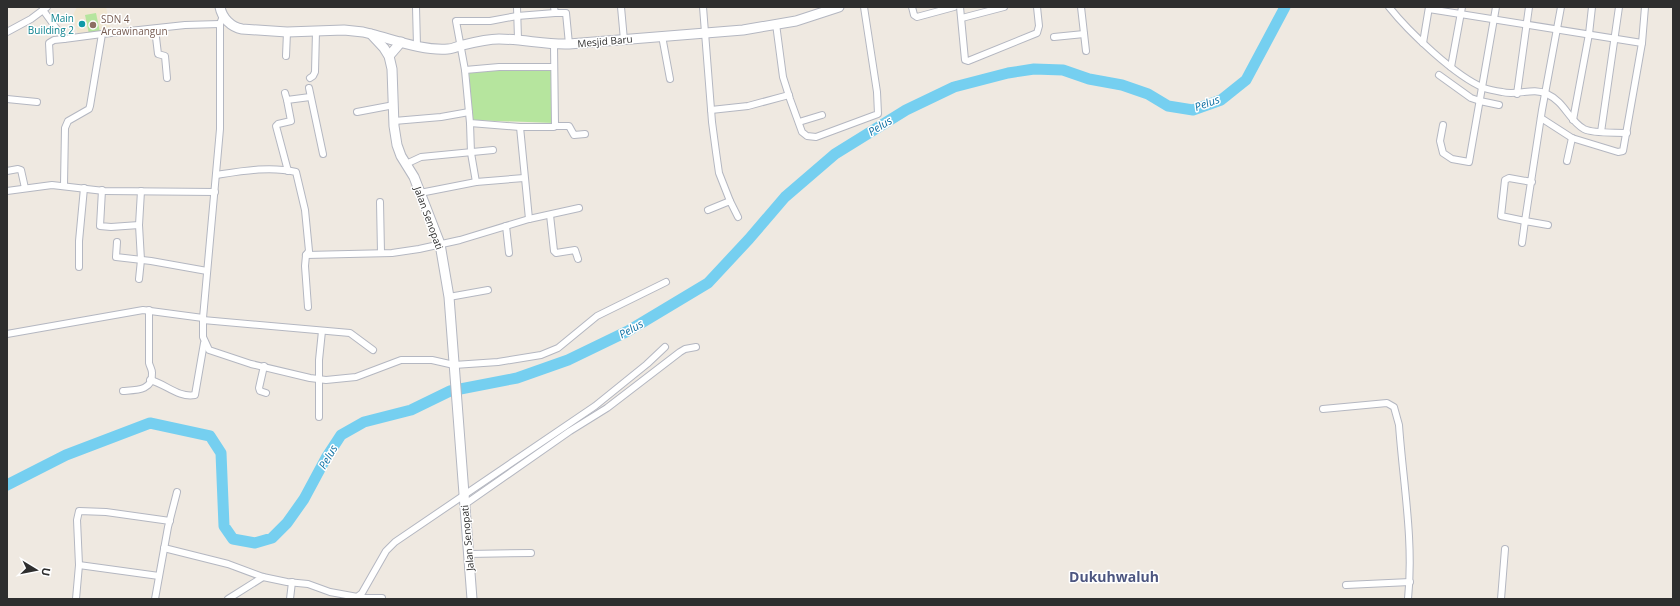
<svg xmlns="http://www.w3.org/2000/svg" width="1680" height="606" viewBox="0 0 1680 606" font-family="'Open Sans',sans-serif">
  <rect width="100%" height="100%" fill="#efe9e1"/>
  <polygon fill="#f0e6d1" points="77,7 106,7 111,32 79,39 73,15"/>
  <g fill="#b6e59e">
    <polygon points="96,13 100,32 89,34 85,15"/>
    <polygon points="469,68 557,69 557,115 554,123 471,120"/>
  </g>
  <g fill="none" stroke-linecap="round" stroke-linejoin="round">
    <polyline stroke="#75cff0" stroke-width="11" points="7,485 66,455 150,423 210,436 221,453 224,526 233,539 255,543 272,538 287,523 304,499 326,458 341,435 364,422 411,410 450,391 517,378 568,360 628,331 708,283 749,239 785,197 835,154 906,110 954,87 1008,73 1034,69 1063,70 1089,79 1122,85 1148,94 1168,106 1193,110 1221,100 1246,80 1285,7"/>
    <defs>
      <g id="street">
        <polyline points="416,7 417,46"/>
        <polyline points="517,7 518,39"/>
        <polyline points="554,7 555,13 566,13 569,44"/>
        <polyline points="621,7 624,40"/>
        <polyline points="703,7 712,122 716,152 719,173 730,201"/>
        <polyline points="912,7 914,15 917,17 954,7"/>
        <polyline points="960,7 965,60 968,61 1037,33 1039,26 1037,7"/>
        <polyline points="1081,7 1086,51"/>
        <path d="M1389,7C1409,32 1455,76 1484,88C1490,90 1496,91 1502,92C1517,96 1533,87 1547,94C1565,102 1569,121 1584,129C1594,134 1616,132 1627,133"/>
        <polyline points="1429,9 1642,43"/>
        <polyline points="43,10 64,39 102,34"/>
        <polyline points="223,16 220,24 220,129 203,318 203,337 209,350 251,364 310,378 326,380 356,377 401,360 432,360 454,365 498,362 541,355 558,348 597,316 666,282"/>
        <polyline points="962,18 1004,7"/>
        <polyline points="776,24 783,77 790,99 802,132 807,136 816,137 878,114 877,92 864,7"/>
        <polyline points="155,29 158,54 165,56 167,78"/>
        <polyline points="7,32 31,19 47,7"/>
        <polyline points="662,36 670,79"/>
        <polyline points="1054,37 1084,34"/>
        <polyline points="1423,43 1429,7"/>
        <polyline points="554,45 555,125 554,127 520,127 470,123 465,70 456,21 490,21 517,16 555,13"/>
        <polyline points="286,56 287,32"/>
        <polyline points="50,62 49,43 54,40 64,39"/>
        <polyline points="1451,67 1462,7"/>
        <polyline points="465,70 499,67 554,67"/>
        <polyline points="1439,75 1471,98 1480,101 1499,105"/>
        <polyline points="310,78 313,76 315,72 316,31"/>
        <polyline points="309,88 323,154"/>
        <polyline points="285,93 287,100 310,97"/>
        <polyline points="1517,94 1529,7"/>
        <polyline points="7,99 37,102"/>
        <polyline points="287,100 291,121 278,124 276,126 288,171"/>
        <polyline points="711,110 748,106 789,95"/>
        <polyline points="357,112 394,105"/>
        <polyline points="1541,118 1572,138 1618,152 1623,151 1642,43 1645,7"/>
        <polyline points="1573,120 1589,34 1592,7"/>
        <polyline points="394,121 441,117 469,112"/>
        <polyline points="799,122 822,115"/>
        <polyline points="470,123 471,153 476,182"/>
        <polyline points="1443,125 1440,141 1443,153 1452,159 1469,162 1496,7"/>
        <polyline points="555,126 569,126 574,135 585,134"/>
        <polyline points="520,127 529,219"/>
        <polyline points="1601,132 1619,7"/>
        <polyline points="1567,161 1572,138"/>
        <polyline points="406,164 421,157 493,150"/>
        <polyline points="7,171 18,169 21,170 25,188"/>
        <path d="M216,175C242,171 270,166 296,172L305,210L309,251L306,255L392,253L419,249L460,240L529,219L579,208"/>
        <polyline points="1532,182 1509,178 1505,180 1501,216 1525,221 1542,110 1561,7"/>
        <polyline points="64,185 65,128 68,121 89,109 90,106 102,34 185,25 220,24"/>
        <polyline points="102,190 100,226 111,227 139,225"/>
        <polyline points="7,191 52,185 104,191 215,192"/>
        <polyline points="420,193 476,182 524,178"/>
        <polyline points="380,202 381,253"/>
        <polyline points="708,210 730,201 738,217"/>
        <polyline points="550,215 554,251 556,253 575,250 578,259"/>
        <polyline points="506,226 509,253"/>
        <polyline points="117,242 116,257 151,261 207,271"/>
        <polyline points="1522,243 1525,221 1548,225"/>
        <polyline points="306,255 305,266 308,307"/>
        <polyline points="79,267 79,241 84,188"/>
        <polyline points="139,279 141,260 139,225 141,191"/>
        <polyline points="449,297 488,290"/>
        <polyline points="203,320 350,333 373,350"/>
        <polyline points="7,334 143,310 203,318"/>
        <polyline points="264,366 259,388 260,391 266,393"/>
        <path d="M150,380C166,384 178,398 195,395L204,343"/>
        <path d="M123,391C136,390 153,391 152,373C152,369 150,367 149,363V310"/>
        <path d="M1323,409L1387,403L1394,407L1399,425C1403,482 1414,541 1408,599"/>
        <polyline points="319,417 319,360 322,331"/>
        <polyline points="464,505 570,431 607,408 680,352 685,349 696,347"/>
        <polyline points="164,548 228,564 263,577 287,582 308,584 330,592 363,598 382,598"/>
        <polyline points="468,554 531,553"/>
        <polyline points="79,565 159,576"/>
        <polyline points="1346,585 1410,582"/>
        <polyline points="76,599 79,565 77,520 79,511 106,512 170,521"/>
        <polyline points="155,599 168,527 177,492"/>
        <polyline points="228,599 263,577"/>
        <polyline points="290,599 292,582"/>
        <polyline points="356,599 357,597 362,593 386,551 395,542 595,406 647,364 665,347"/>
        <polyline points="1501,599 1505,549"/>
      </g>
      <g id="secondary">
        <path d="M220,7C222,18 231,27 242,29L287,32L344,30L363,32L371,34L384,48L389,56L392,69L394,126L397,145L401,156L414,177L440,244L449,297L472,599"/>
        <path d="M371,34C395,40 423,51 448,49C453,49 458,46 463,45C475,42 487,39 499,39C523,39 546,45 569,44L743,30L796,21L839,7"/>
        <polyline points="389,56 401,42"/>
      </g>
    </defs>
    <use href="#street" stroke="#b4b7c1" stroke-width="8"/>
    <use href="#secondary" stroke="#b4b7c1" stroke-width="11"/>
    <use href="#street" stroke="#fff" stroke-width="6"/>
    <use href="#secondary" stroke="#fff" stroke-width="9"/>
  </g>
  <circle fill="#0f9aa8" stroke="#fff" stroke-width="1.5" cx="82" cy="24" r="4"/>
  <circle fill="#8d6e63" stroke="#fff" stroke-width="1.5" cx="93" cy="25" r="4"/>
  <g text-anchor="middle" stroke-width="3" stroke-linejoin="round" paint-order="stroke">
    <g font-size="10" fill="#0d838f" stroke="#fff" text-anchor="end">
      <text x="74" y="22">Main<tspan x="74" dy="12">Building 2</tspan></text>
    </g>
    <g font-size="10" fill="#785e54" stroke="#fff" text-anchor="start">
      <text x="101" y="23">SDN 4<tspan x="101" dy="12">Arcawinangun</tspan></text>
    </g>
    <g font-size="10" fill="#2e2e2e" stroke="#fff">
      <text transform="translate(605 41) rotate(-5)" y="4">Mesjid Baru</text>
      <text transform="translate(429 218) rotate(70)" y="4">Jalan Senopati</text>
      <text transform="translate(467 538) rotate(-95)" y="4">Jalan Senopati</text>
    </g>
    <g font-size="11" font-style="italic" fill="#0d6fa3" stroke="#fff">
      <text transform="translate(1207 103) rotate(-20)" y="4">Pelus</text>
      <text transform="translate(880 126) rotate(-32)" y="4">Pelus</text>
      <text transform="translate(631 329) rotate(-29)" y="4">Pelus</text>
      <text transform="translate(328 457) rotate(-60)" y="4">Pelus</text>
    </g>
    <g font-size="14" font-weight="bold" fill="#4d5680" stroke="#fff">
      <text x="1114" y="582">Dukuhwaluh</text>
    </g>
  </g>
  <rect width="1680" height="606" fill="none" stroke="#2e2e2e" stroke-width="16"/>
  <g transform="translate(36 570) rotate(100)" stroke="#ffffff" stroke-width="3" paint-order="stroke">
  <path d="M0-3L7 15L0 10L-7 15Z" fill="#2e2e2e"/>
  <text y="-6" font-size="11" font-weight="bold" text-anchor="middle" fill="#2e2e2e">U</text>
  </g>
</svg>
